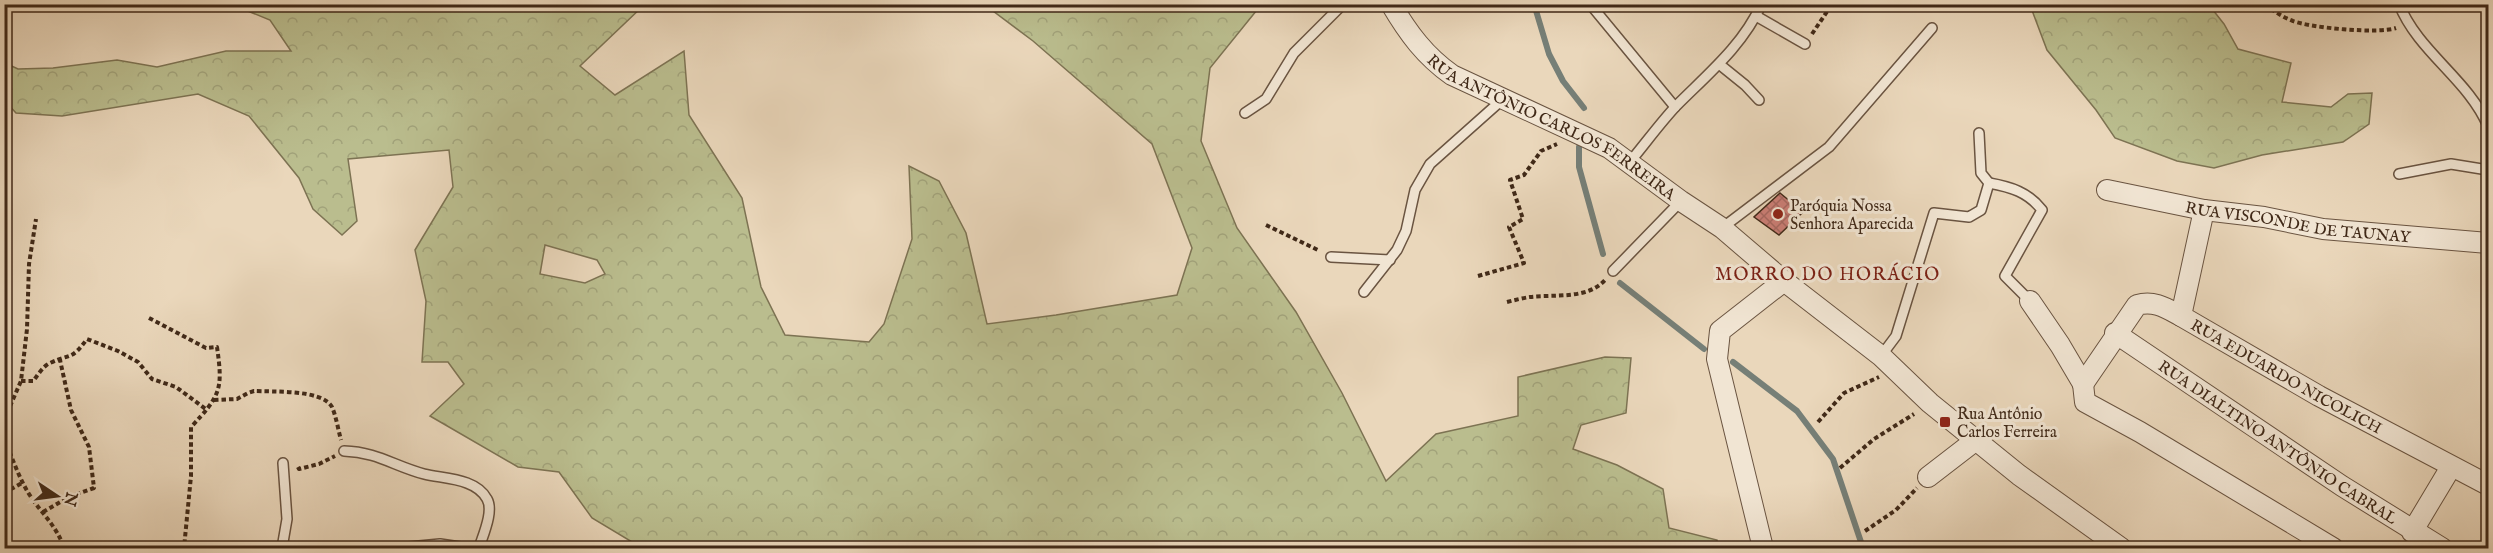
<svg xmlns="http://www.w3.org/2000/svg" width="2493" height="553" viewBox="0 0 2493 553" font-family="'IM FELL English',serif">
  <defs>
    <pattern id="forest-crowns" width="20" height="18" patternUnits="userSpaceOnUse" patternTransform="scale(1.5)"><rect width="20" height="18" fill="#babd8e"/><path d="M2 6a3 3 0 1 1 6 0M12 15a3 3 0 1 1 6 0" fill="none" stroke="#a1a27a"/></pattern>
    <pattern id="building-cross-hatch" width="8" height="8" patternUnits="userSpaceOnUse" patternTransform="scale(1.5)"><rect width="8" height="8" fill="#cd7f77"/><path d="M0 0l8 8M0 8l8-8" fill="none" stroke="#a86861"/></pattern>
  </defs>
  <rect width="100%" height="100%" fill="#ead7bb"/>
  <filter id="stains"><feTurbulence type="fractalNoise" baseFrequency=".00333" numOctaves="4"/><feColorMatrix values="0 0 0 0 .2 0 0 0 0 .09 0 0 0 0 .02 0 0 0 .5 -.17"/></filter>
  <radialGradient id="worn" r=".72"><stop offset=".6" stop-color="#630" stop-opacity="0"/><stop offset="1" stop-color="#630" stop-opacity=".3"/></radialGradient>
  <g fill="url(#forest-crowns)" stroke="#7d7353" stroke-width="1.5" fill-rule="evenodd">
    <path d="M233,5H644L580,66L615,95L684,51L689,115L742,198L761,287L785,335L869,342L884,324L912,239L909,166L939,181L966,233L987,324L1056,315L1177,295L1192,248L1152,144L1033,41L985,5H1261L1210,68L1201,141L1237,228L1296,312L1342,393L1386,481L1436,434L1518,416V377L1605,357L1631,358L1626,413L1581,425L1573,449L1617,465L1663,489L1669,528L1717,540V548H642L592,518L559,472L518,467L430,416L464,384L448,362H422L426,301L415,250L453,187L449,150L348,159L357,221L342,235L313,209L299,178L249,116L198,94L62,116L16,113L5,101V63L18,69L53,68L117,60L157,67L226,51H291L270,20ZM545,245L597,260L605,274L585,283L540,274Z"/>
    <polygon points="2169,5 2209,5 2224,24 2238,49 2291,63 2282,102 2331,107 2348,94 2372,93 2369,124 2343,142 2262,155 2214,168 2177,161 2115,138 2096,110 2047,50 2030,5"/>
  </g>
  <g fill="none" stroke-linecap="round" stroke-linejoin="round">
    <g stroke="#767f77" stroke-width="6">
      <polyline points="1534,4 1549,54 1563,81 1584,108"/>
      <polyline points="1579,147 1579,167 1603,254"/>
      <polyline points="1620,283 1704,349"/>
      <polyline points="1733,362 1797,411 1833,459 1863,548"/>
    </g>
  </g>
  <polygon fill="url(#building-cross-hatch)" stroke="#402918" stroke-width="1.5" points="1780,193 1803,212 1779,235 1754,217"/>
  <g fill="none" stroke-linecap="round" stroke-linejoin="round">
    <defs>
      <g id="service">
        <polyline points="1590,4 1675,107"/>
        <path d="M2399,4C2418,52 2468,79 2488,126"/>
        <polyline points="1756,16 1805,44"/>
        <polyline points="1719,64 1745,85 1759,100"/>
        <polyline points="1245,113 1266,99 1294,53 1343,4"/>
        <path d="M1629,163C1645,144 1660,123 1677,105C1708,74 1743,45 1761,5"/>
        <polyline points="2399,174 2451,164 2488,170"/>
        <path d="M1989,183C2011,187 2028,192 2042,210L2005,276L2030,301"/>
        <polyline points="1722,228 1829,147 1932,28"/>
        <polyline points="1331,257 1390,260"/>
        <polyline points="1613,271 1681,201"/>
        <polyline points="1364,292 1397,250 1406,231 1415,190 1430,164 1503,99"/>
        <polyline points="1881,356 1896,336 1934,213 1969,217 1981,210 1989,183 1981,173 1979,133"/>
        <path d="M344,451C377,452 394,466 424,474C444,479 476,478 487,499C494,511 483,535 479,548"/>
        <polyline points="282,548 287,519 283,463"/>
        <polyline points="398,548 440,544 467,548"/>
      </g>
      <g id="minor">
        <path id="s1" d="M1391,4C1408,33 1425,56 1452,75L1609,148L1681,201L1722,228L1784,281L1881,356L1930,403L2019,475L2121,548"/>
        <path id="s2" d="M2107,190L2204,210L2264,217L2323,229L2488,243"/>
        <path id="s3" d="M2204,210L2181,316L2319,396L2488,485"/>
        <polyline points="2030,301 2060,345 2083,384"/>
        <path id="s4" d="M2115,333L2342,486L2442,548"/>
        <polyline points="2083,384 2085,402 2140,432 2333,548"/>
        <path d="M2083,384L2137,305C2154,300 2166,308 2181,316"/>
        <polyline points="1928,477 1976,440"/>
        <polyline points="2412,532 2451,467"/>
        <polyline points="1763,548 1717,359 1720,331 1784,281"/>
      </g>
    </defs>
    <use href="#service" stroke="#6a5441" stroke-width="12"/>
    <use href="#minor" stroke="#6a5441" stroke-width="22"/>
    <g stroke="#402918" stroke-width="4" stroke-dasharray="4.5 3" stroke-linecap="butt">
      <path d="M2265,4C2274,11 2282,17 2293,21C2311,28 2379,34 2396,28"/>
      <polyline points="1812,34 1832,4"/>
      <polyline points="1266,225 1320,251"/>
      <polyline points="1478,276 1524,263 1509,227 1523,219 1510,180 1524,175 1541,151 1557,144"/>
      <path d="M1507,302C1515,300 1523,298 1530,297C1555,294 1588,300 1606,279"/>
      <path d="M149,318L206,348L217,347C223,389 221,395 191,427V476L184,548"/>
      <path d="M21,381H33C38,375 43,366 50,363C71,353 71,361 87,339L118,351L138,362L152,379L176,387L207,410"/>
      <path d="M214,400L237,399L248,393L254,391C272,392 322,389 332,407C336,416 338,429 341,440"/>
      <polyline points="4,420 21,381 27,329 29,264 36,219"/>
      <polyline points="1818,422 1844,393 1879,377"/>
      <path d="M4,438C12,457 18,476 29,494C41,513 57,526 64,548"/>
      <polyline points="298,467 299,469 319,464 335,456"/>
      <polyline points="1840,468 1874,439 1914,414"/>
      <polyline points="4,493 22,483"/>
      <polyline points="43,512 69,497 94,488 89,447 71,410 60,360"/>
      <polyline points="1865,531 1896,510 1917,488"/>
    </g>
    <use href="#service" stroke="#f1e5d3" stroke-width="9"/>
    <use href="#minor" stroke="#f1e5d3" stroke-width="20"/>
  </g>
  <g fill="#8f2418" stroke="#f1e5d3" stroke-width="2">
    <circle cx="1778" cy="214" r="6"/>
    <rect x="1939" y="416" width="12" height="12" rx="3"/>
  </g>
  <g text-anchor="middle" stroke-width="6" stroke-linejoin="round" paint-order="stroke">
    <g font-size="16" fill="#402918" stroke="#f1e5d3">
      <text dy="6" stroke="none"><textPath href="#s1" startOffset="207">RUA ANTÔNIO CARLOS FERREIRA</textPath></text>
      <text dy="6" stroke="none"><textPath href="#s2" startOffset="194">RUA VISCONDE DE TAUNAY</textPath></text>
      <text dy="6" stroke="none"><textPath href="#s3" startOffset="230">RUA EDUARDO NICOLICH</textPath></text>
      <text dy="6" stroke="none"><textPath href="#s4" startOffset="196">RUA DIALTINO ANTÔNIO CABRAL</textPath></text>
    </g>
    <g font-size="16" fill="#402918" stroke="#f1e5d3" text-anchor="start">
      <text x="1790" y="211">Paróquia Nossa<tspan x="1790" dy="18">Senhora Aparecida</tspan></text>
      <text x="1957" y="419">Rua Antônio<tspan x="1957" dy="18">Carlos Ferreira</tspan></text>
    </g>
    <g font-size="18" letter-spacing="1.5" fill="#7a1f14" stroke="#f1e5d3">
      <text x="1828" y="280">MORRO DO HORÁCIO</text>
    </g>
  </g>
  <rect width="2493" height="553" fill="none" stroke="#ead7bb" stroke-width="24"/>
  <rect x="6" y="6" width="2481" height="541" fill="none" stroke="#402918" stroke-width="3"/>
  <rect x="12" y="12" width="2469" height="529" fill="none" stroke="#402918" stroke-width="1.5"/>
  <g transform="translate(57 496) rotate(103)" stroke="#f1e5d3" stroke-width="4.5" paint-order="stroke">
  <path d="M0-4.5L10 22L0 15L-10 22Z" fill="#402918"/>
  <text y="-9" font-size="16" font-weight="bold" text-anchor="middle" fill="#402918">N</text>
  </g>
  <rect width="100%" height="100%" filter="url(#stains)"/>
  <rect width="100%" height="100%" fill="url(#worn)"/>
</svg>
